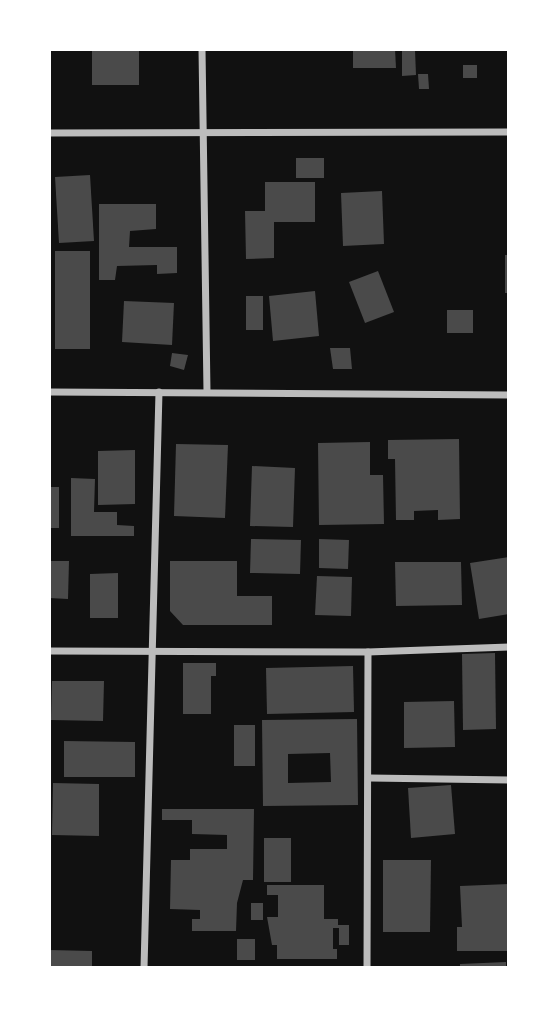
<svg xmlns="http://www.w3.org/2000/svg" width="558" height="1017" viewBox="0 0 558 1017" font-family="'Nunito Sans',sans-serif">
  <rect width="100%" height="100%" fill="#111"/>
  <g fill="#4a4a4a" fill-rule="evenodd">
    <rect x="92" y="49" width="47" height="36"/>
    <polygon points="353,49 395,49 396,68 353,68"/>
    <polygon points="402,50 415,50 416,75 402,76"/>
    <rect x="463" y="65" width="14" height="13"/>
    <polygon points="418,74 428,74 429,89 419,89"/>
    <rect x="296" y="158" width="28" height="20"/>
    <polygon points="90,175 94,241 59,243 55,177"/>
    <polygon points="265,182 315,182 315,222 274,222 274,258 246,259 245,211 265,211"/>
    <polygon points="382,191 384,244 343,246 341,193"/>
    <polygon points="99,204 156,204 156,229 130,231 129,247 177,247 177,273 157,274 157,265 117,266 115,280 99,280"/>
    <rect x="55" y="251" width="35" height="98"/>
    <rect x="505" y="255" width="4" height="38"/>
    <polygon points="378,271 394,312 365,323 349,282"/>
    <polygon points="315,291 319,336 273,341 269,296"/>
    <rect x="246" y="296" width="17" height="34"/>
    <polygon points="124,301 174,303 172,345 122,342"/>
    <rect x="447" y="310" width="26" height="23"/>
    <polygon points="330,348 350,348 352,369 333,369"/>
    <polygon points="172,353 188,355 184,370 170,366"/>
    <polygon points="459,439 460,519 438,520 438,510 414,511 414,520 396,520 395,459 388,459 388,440"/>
    <polygon points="370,442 370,475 383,475 384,524 319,525 318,443"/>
    <polygon points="176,444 228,445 225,518 174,516"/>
    <polygon points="135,450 135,504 98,505 98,451"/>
    <polygon points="252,466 295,468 293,527 250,526"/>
    <polygon points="71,478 95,479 94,512 117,512 117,525 134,526 134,536 71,536"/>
    <rect x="49" y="487" width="10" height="41"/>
    <polygon points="251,539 301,540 300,574 250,573"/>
    <polygon points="319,539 349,540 348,569 319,568"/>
    <polygon points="509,557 509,614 479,619 470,563"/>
    <polygon points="49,561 69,561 68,599 49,598"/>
    <polygon points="170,561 237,561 237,596 272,596 272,625 183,625 170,611"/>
    <polygon points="395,562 461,562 462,605 396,606"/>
    <polygon points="118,573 118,618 90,618 90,574"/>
    <polygon points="317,576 352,577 351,616 315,615"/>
    <polygon points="495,653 496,729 463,730 462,654"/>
    <polygon points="183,663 216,663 216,676 211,676 211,714 183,714"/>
    <polygon points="353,666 354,712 267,714 266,668"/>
    <polygon points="52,681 104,681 103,721 51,720"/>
    <polygon points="454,701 455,747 404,748 404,702"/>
    <path d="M357,719L358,805L263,806L262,720ZM330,753L331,782L288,783V754Z"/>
    <rect x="234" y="725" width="21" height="41"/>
    <polygon points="64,741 135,742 135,777 64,777"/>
    <polygon points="53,783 99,784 99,836 52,835"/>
    <polygon points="451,785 455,834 411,838 408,788"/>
    <polygon points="162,809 254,809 253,880 243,880 237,903 236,931 192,931 192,919 200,919 200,910 170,909 171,860 190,860 190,849 227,849 227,835 192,834 192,820 162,820"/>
    <rect x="264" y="838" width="27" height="44"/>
    <polygon points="383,860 431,860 430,932 383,932"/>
    <polygon points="509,884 509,951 457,951 457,927 462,927 460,886"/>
    <polygon points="267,885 324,885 324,919 338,919 338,925 349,925 349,945 339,945 339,928 333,928 333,949 337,949 337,959 277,959 277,945 272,945 267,917 278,917 278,895 267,895"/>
    <rect x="251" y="903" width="12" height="17"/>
    <rect x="237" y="939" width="18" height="21"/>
    <polygon points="49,950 92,951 92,968 49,968"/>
    <polygon points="506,962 506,968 460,968 460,964"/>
  </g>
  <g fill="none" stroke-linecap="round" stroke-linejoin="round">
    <g stroke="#bcbcbc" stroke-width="7">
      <polyline points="202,49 207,392"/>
      <polyline points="49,133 509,132"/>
      <polyline points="49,392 509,395"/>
      <polyline points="49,651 368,652 509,647"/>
      <polyline points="370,778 509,780"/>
      <polyline points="144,968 159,392"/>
      <polyline points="367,968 368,652"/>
    </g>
  </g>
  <rect width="558" height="1017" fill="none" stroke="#ffffff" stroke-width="102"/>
</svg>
